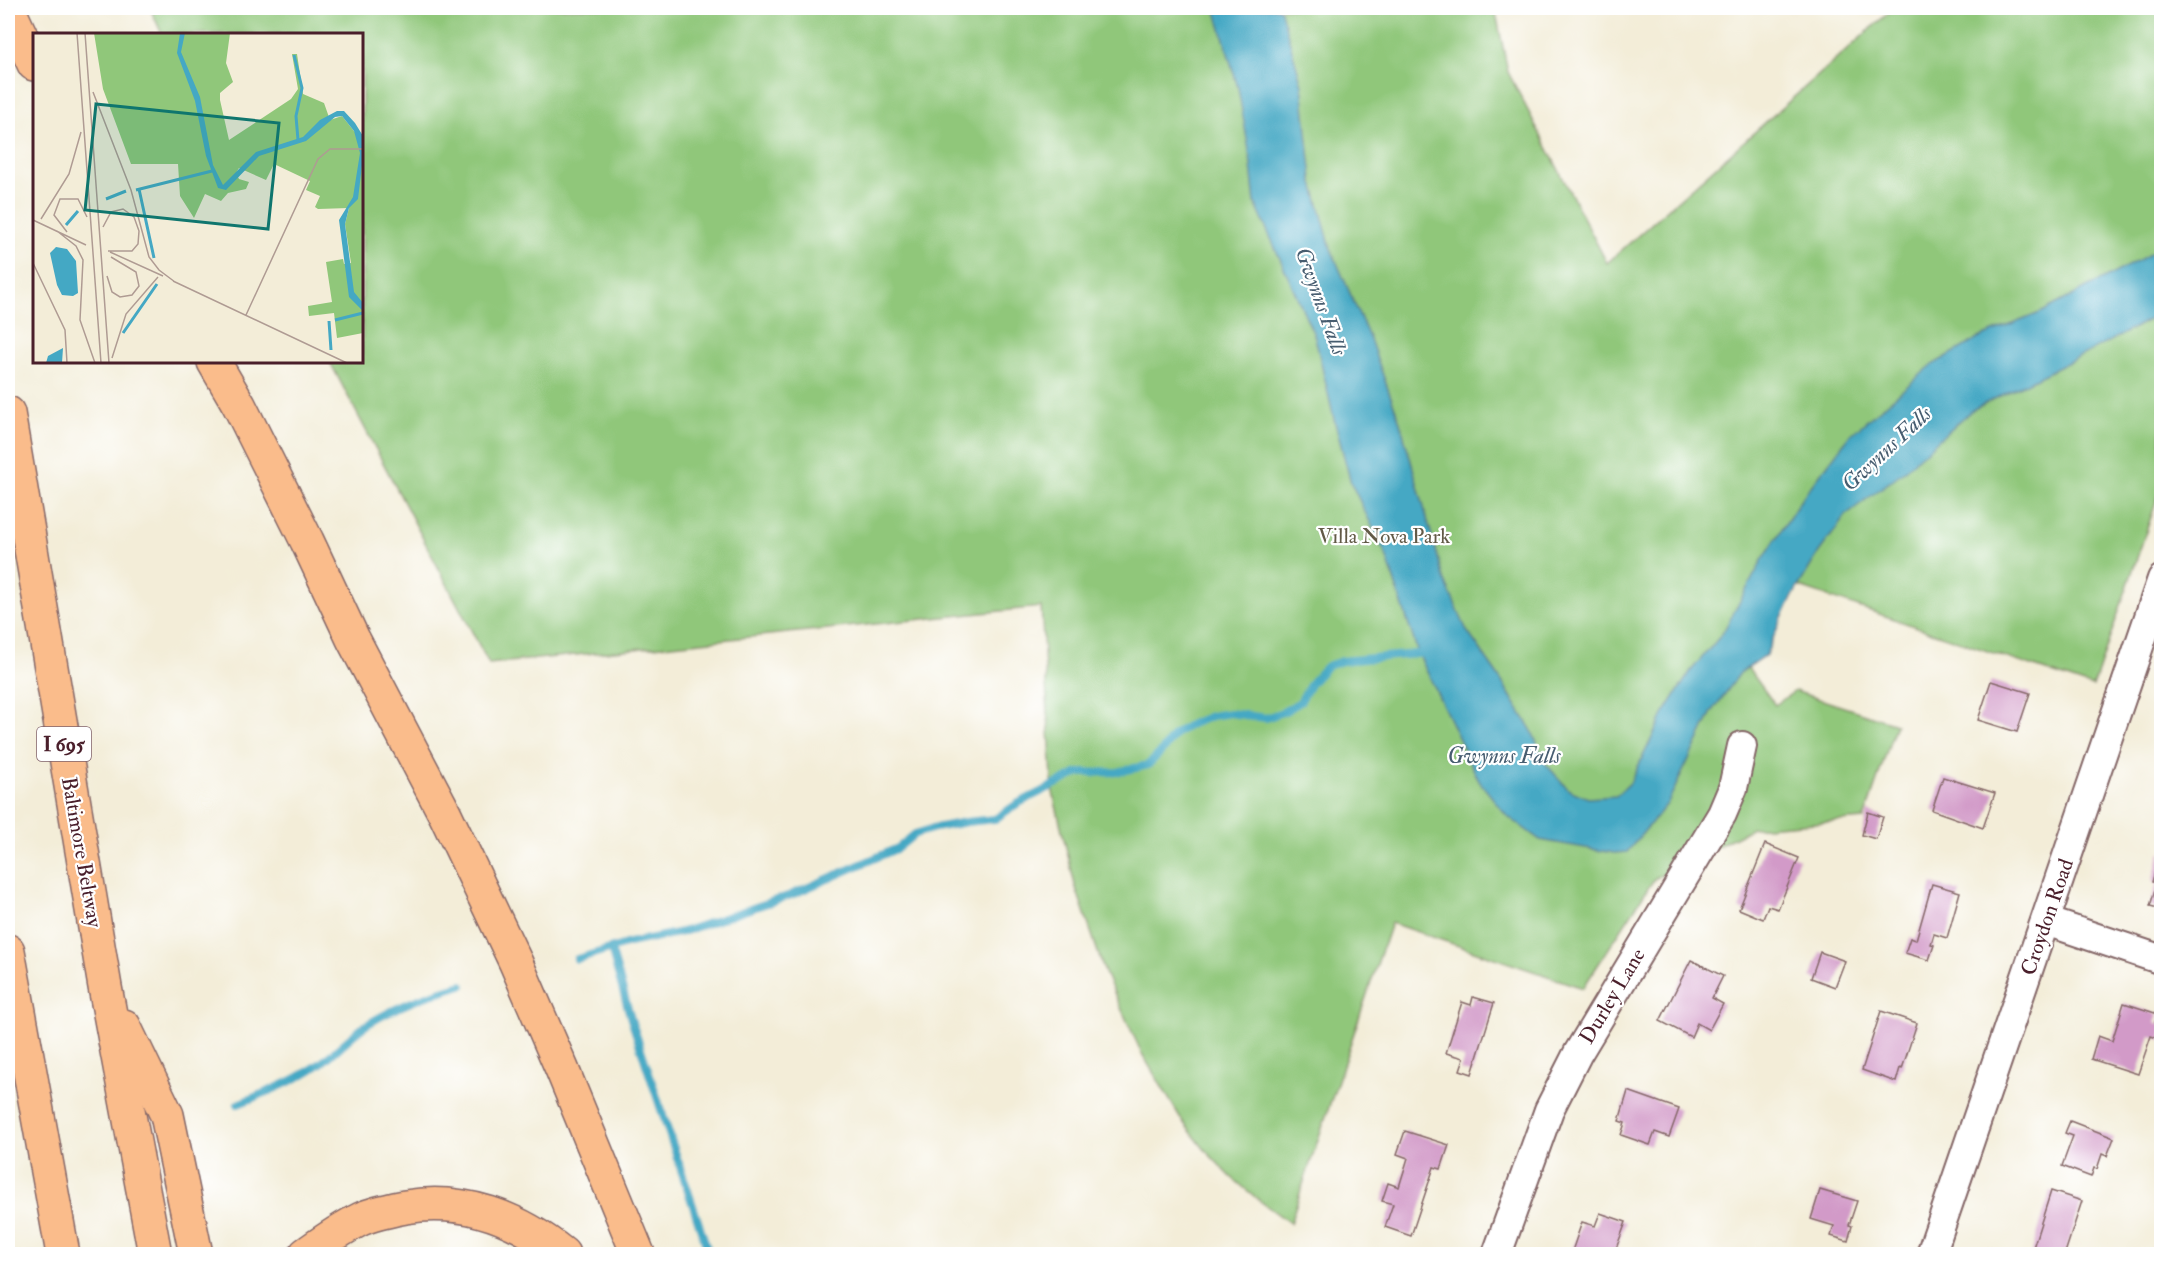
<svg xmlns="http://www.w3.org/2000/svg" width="2169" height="1262" viewBox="0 0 2169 1262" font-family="'IM FELL Double Pica',serif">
  <rect width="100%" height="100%" fill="#fff"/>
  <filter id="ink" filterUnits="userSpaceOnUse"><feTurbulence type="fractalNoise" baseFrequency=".0167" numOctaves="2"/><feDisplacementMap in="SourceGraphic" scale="12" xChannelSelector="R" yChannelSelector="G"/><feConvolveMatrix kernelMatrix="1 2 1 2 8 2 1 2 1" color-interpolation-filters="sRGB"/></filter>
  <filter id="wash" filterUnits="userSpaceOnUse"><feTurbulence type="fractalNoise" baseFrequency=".008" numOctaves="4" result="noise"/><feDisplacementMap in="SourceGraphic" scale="24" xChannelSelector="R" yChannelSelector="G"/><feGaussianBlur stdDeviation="1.35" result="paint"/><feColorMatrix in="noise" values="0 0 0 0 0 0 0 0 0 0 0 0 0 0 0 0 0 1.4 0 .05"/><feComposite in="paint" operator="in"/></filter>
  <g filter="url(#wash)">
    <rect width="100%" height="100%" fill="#f3edd8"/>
    <polygon fill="#90c77a" stroke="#6d7352" stroke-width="1.5" points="150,8 1495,8 1508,72 1607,263 1894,8 2161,8 2161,488 2093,687 1756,572 1746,665 1775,705 1795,691 1896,724 1864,819 1752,828 1654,879 1583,988 1391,923 1290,1223 1260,1201 1231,1177 1206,1151 1183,1122 1142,1054 1105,973 1075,885 1053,793 1041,607 489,664 330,362 362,362 362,34 162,34"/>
    <polygon fill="#44a8c4" stroke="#476478" stroke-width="1.5" points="1215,8 1280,8 1302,85 1312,179 1331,249 1371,342 1400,422 1444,579 1467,631 1499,677 1532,731 1545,763 1569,790 1588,798 1616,796 1630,783 1663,715 1690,672 1722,634 1763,559 1802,498 1850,435 1932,365 1981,337 2042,312 2161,248 2161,313 2103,345 1972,410 1900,474 1847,514 1819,552 1798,587 1782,617 1766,655 1740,673 1712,712 1667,804 1627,852 1614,853 1540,840 1506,815 1479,781 1418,653 1386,555 1351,483 1334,419 1315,337 1255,203 1250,156 1238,88"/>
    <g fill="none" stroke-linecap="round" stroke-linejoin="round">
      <g stroke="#44a8c4" stroke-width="8">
        <polyline points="611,949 631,1019 709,1254"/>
        <polyline points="577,959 629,943 682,932 791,895 898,848 915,834 935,828 966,822 995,819 1017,804 1078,773 1118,772 1148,765 1162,751 1175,734 1191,724 1211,716 1230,713 1266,718 1285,711 1300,702 1311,683 1327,666 1342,661 1427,653"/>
        <path d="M238,1104C267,1092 296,1081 321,1063C337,1051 351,1035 368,1024C397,1006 429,994 462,985"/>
      </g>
    </g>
    <g id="blocks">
      <g fill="#d29ac8">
        <polygon points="1991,681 2030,693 2017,732 1978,720"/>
        <polygon points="1943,777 1995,793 1983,828 1932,810"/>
        <polygon points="1868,812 1883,817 1876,839 1862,835"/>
        <polygon points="1765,844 1799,858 1778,909 1768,906 1763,919 1739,909"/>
        <polygon points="2161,852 2162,852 2162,909 2150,906 2157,883 2152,882"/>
        <polygon points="1932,884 1960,892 1947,938 1934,934 1931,944 1934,945 1929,960 1905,953 1910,938 1916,940"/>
        <polygon points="1820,952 1845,961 1835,987 1811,978"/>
        <polygon points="1691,960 1723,976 1712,998 1723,1004 1709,1030 1697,1023 1691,1037 1660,1021"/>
        <polygon points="1473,997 1494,1003 1472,1074 1460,1070 1464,1058 1446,1053 1462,1002 1471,1005"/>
        <polygon points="2124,1003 2158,1014 2155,1022 2162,1024 2162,1040 2151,1036 2138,1074 2091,1059 2098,1036 2112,1041"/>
        <polygon points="1881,1011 1917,1023 1902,1069 1900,1068 1896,1082 1862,1070"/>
        <polygon points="1628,1091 1679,1109 1669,1137 1655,1132 1650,1145 1621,1135 1625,1123 1619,1121"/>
        <polygon points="2070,1121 2114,1138 2107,1156 2102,1154 2097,1169 2094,1168 2091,1177 2062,1166 2073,1136 2065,1133"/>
        <polygon points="1405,1131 1449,1145 1441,1169 1434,1167 1411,1236 1385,1227 1393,1204 1382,1201 1388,1183 1399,1187 1408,1158 1397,1154"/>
        <polygon points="1820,1190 1857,1201 1849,1225 1852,1226 1848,1241 1831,1236 1834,1226 1811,1219"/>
        <polygon points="2051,1191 2082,1201 2065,1253 2031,1254"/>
        <polygon points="1600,1213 1626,1222 1614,1254 1571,1254 1582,1222 1595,1226"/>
      </g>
    </g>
  </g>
  <g filter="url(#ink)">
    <use href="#blocks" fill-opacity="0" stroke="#856768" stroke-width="1.5"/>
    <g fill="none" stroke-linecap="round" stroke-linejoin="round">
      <defs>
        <g id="minor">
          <polyline points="2046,921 2162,960"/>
          <polyline points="1497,1254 1549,1110 1578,1053 1722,814 1733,788 1742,746"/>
          <polyline points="1931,1254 2162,579"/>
        </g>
        <g id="motorway">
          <polyline points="8,8 34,64"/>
          <polyline points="214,362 239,405 307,541 353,639 445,814 516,963 562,1069 638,1254"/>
          <polyline points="8,413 105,987 155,1254"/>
          <polyline points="8,951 63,1254"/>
          <polyline points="124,1026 167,1115 196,1254"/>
          <path d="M306,1254C324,1241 341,1229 361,1219C374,1213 390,1210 405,1207C464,1197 518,1218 563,1254"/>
        </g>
      </defs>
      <use href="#minor" stroke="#856768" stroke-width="32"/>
      <use href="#motorway" stroke="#856768" stroke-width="36"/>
      <use href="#minor" stroke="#fff" stroke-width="28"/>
      <use href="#motorway" stroke="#fabc8b" stroke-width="33"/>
    </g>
  </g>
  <g text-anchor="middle" stroke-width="4.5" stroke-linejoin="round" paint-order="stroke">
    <rect fill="#fff" stroke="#80626b" stroke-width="1.5" x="37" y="727" width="54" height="34" rx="4.5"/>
    <g font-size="20" font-weight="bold" fill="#4a1f2b">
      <text x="64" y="751">I 695</text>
    </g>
    <g font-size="21" fill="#625a47" stroke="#fff">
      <text x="1384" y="543">Villa Nova Park</text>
    </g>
    <g font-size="21" fill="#4a1f2b" stroke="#fff">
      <text transform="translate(82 852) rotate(80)" y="7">Baltimore Beltway</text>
      <text transform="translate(2047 917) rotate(-71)" y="7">Croydon Road</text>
      <text transform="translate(1612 996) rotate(-59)" y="7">Durley Lane</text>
    </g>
    <g font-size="22" font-style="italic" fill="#475d70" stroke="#fff">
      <text transform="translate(1322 301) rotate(70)" y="8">Gwynns Falls</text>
      <text transform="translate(1886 448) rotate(-43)" y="8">Gwynns Falls</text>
      <text x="1504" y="763">Gwynns Falls</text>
    </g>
  </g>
  <g transform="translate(33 33)">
    <rect width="330" height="330" fill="#f3edd8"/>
    <path d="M61,0H197L193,30L200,49L187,60V67L196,107L258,66L265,56L259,21H264L270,61L291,70L297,87L309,83L325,103L330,101V300L304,305L301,280L276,283L275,273L299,269L293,229L310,226L311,231L318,230L312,191L316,175L285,176L282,174L287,163L273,157L277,148L241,131L233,147L206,135L203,140L206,146L216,149L213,156L195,160L188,168L172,161L161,185L147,163L145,131H98L70,56Z" fill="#90c77a"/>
    <path d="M147,0H152L148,19L167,64L180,132L190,152L223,119L270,104L287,87L304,78H311L322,90L330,103V124L325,166L316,175L312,191L321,259L330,270V278L316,264L306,187L320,164L327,120L321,98L309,83L302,84L273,108L226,123L193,157L185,155L173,123L162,68L144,20ZM23,214L34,216L43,228L45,260L40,263L29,262L24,252L17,220ZM30,315L29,330H13L15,323Z" fill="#44a8c4"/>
    <path fill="none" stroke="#44a8c4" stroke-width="3" d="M261,22L269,55L263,83L265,107M106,156L121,225M103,157L179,138M73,166L93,158M33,192L45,178M302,287L330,280M296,288L298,317M90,300L124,251"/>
    <path fill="none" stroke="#af9b93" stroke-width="1.5" d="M44,0L68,330M52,0L76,330M60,59L98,157L116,224L126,237L142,249M8,186L36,141L48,99M0,187L53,212M70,194L78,179L90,176L101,184L106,198L105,211L99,218H75M24,198L43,213L50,227L47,287L62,330M34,199L21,182L27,166H45L54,184M77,219L130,243M0,230L32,297L34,330M74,243L79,259L87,264L99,262L106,253L103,239L78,224M140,248L314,330M213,282L285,126L297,116H330M79,325L93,281L125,244"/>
    <path fill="#0f766e" fill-opacity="0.15" stroke="#0f766e" stroke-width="3" d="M63,71L246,90L235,196L52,177Z"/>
    <rect width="330" height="330" fill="none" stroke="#4a1f2b" stroke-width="3"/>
  </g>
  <rect width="2169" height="1262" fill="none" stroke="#fff" stroke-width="30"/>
</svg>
